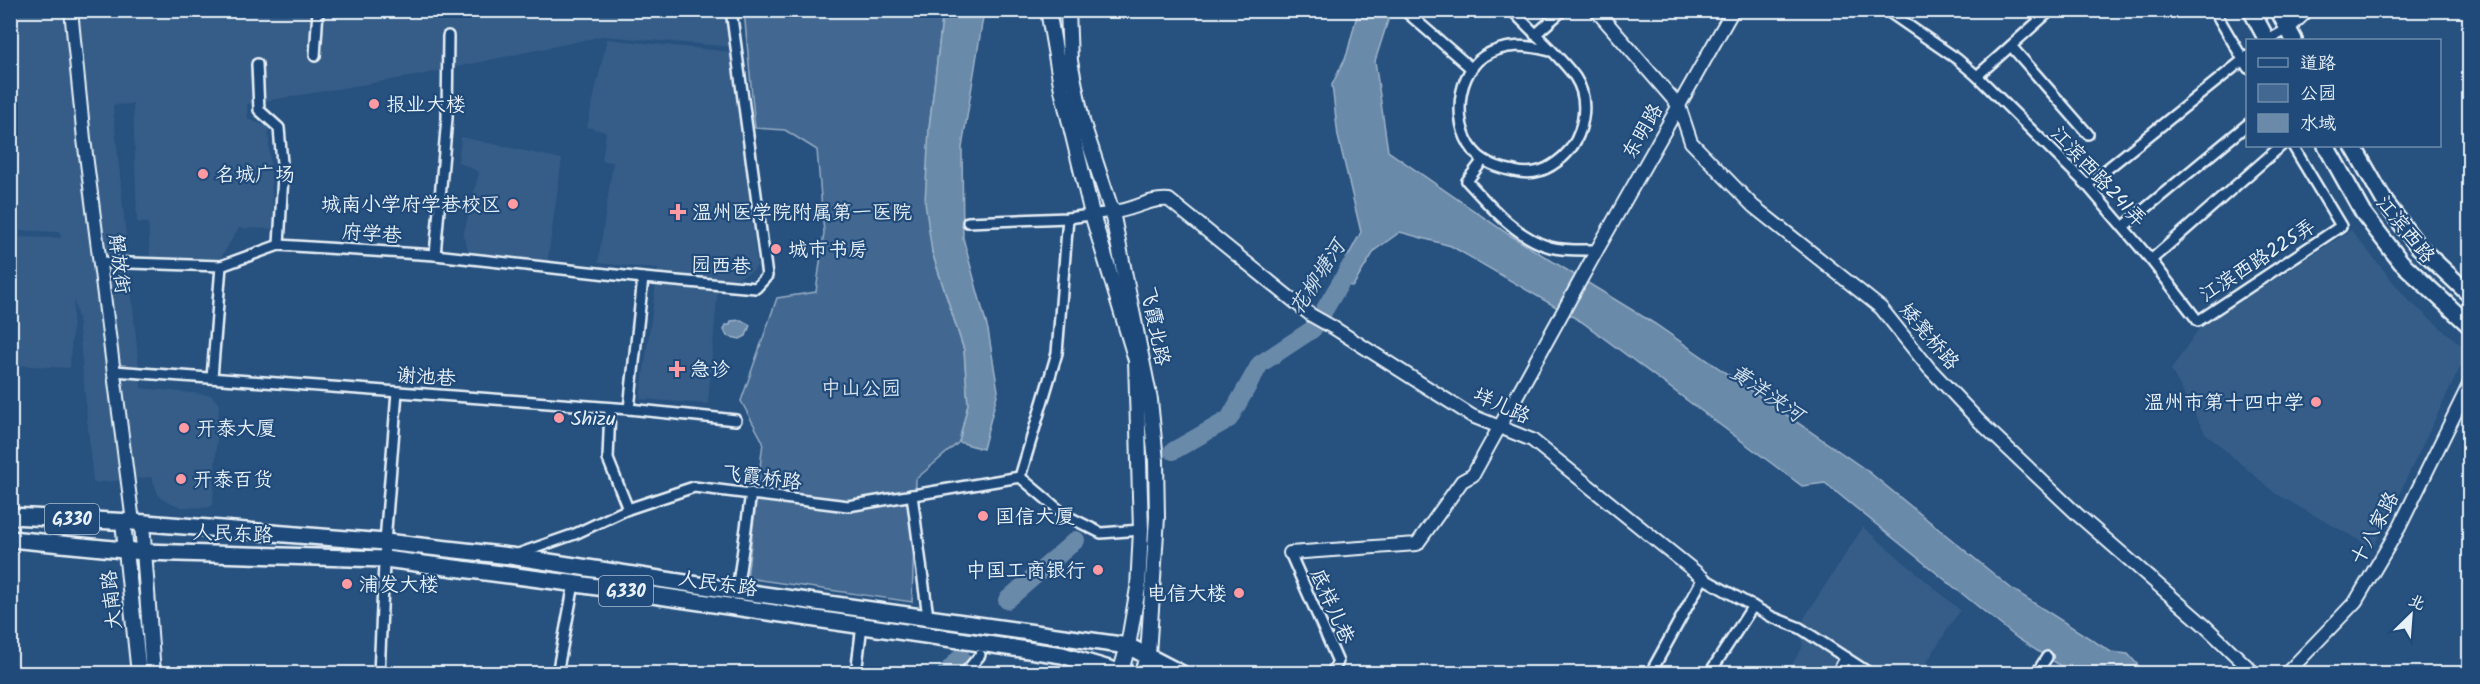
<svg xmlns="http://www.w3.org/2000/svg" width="2480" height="684" viewBox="0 0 2480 684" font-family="Kalam,'LXGW WenKai TC',sans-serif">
  <rect width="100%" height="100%" fill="#27517f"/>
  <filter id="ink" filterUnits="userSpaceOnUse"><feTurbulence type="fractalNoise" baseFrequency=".0167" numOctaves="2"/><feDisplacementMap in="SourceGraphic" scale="12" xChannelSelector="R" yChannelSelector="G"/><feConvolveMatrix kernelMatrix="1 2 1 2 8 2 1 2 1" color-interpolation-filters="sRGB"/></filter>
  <g filter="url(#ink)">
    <g fill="#355d88">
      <polygon points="340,10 726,11 732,47 603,36 415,76 247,104 248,119 268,127 274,229 239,228 220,259 150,257 148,223 137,222 133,104 113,105 141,388 211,395 219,404 213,505 207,508 181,507 160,498 151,477 93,483 78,319 74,300 70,368 11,365 11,237 61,238 60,232 11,230 11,11 288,15"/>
      <polygon points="607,39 732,52 757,266 753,271 718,287 708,404 640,399 658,269 598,263 613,162 602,161 606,132 587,127"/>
      <polygon points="461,137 562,159 547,266 470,255 463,236 479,172 458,162"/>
      <polygon points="2351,230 2408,300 2468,351 2373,548 2276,494 2205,433 2171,370 2199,328"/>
      <polygon points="1863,527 1960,610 1920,673 1786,674 1802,648 1804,618"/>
    </g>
    <polygon fill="#436891" stroke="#96acc4" stroke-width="1.5" points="744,11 943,11 929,129 932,252 964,350 968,404 959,442 916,479 912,602 747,578 763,442 741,401 777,298 816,292 824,233 817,150 785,130 755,128"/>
    <g fill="#6b8aaa" stroke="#9db3c9" stroke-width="1.5">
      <polygon points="943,11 984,11 962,148 963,238 988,330 998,391 983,449 959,442 968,404 964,350 932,252 925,202 929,129"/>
      <polygon points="1358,11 1391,11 1375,61 1388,151 1508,234 1655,324 1869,472 2012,589 2111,652 2128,654 2145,673 2072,673 2017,638 1825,483 1802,486 1582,322 1451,246 1400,232 1375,250 1353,286 1333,284 1361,232 1338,136 1332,85 1347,54"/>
      <polygon points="741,320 750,325 746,336 740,339 727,336 724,330 726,325 730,325 731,321"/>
    </g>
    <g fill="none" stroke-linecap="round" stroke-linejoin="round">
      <g stroke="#6b8aaa" stroke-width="18">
        <polyline points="1173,451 1229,419 1260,364 1313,329 1351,265"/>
        <polyline points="1007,600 1076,540"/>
        <polyline points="683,674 687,674"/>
        <polyline points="945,674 961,657"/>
      </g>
      <defs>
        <g id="minor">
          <polyline points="1404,10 1472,69"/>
          <path d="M1512,10C1530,30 1560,56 1575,77C1591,101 1584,138 1563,157C1548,170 1534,176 1514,171C1503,169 1493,166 1484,160C1452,140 1452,77 1484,56C1505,43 1527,45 1550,51"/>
          <polyline points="1886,10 1957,59 1977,76 2087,185 2151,260 2281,146"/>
          <polyline points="2214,10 2248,68"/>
          <polyline points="1535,35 1563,10"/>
          <polyline points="2268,40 2288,29"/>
          <polyline points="2011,46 2088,134"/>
          <polyline points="315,56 318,10"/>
          <polyline points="257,64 259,110 279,128 283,175 279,245"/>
          <polyline points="1977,76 2051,10"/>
          <path d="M1483,160L1467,181C1489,205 1517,238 1550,247C1564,251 1582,250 1597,250"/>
          <polyline points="2087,185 2248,56"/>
          <polyline points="968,222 1068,218 1112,212"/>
          <polyline points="2123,227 2248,124"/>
          <polyline points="435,255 447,118 448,36"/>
          <polyline points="2151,260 2198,321 2341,226 2293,146"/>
          <polyline points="100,262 221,266 279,245 435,255 643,278"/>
          <polyline points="114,371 629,409 736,420"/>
          <polyline points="212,378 221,266"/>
          <polyline points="610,408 608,459 628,509"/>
          <polyline points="629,409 643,278 756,288 767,276 731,10"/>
          <polyline points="1020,477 1057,353 1068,218"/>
          <polyline points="912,495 928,617"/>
          <polyline points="1290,553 1338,662 1331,674"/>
          <polyline points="515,555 575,534 628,509 694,487 848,506 1020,477 1065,515 1101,533 1141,530"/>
          <polyline points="737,591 751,493"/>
          <polyline points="379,674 385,542 397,392"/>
          <polyline points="557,674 574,584"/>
          <polyline points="856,674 862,625"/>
          <polyline points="964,674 980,655"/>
          <polyline points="1650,674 1703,578 1772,617 1800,628 1871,674"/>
          <polyline points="1709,674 1753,606"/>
          <polyline points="1836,674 1846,657"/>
          <polyline points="2036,674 2047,657"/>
        </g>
        <g id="tertiary">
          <polyline points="71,10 84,139 133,522"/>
          <polyline points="1596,10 1679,106 1691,142 1753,206 1881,308 1929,368 1980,422 2078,515 2204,625 2255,674"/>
          <polyline points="2288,29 2308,10"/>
          <path d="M1112,212C1133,211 1148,198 1169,200L1311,315L1334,328L1472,416L1532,440L1703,578"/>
          <polyline points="1290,553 1417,544 1462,481 1473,475 1597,250 1733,10"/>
          <polyline points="2286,674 2356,601 2399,528 2470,383"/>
        </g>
        <g id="secondary">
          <polyline points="1048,10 1062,90 1092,214 1136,360 1141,530 1138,588 1128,646 1120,674"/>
          <polyline points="1068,10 1070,61 1082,121 1112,212 1150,400 1156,461 1157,517 1148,655 1141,674"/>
          <polyline points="123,522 139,674"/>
          <polyline points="142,523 153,674"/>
        </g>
        <g id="primary">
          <polyline points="2251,10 2267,40"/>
          <polyline points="2278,10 2294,40"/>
          <polyline points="2326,146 2364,214 2401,262 2470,326"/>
          <polyline points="2353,146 2385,202 2418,246 2470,295"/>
        </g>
        <g id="trunk">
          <polyline points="10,516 133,522 385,542 510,556 737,591 1128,646 1182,674"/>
          <polyline points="10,539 144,552 385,559 570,583 1062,655 1126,674"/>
        </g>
      </defs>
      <use href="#minor" stroke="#e8f1f8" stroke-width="14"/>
      <use href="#tertiary" stroke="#e8f1f8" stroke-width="16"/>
      <use href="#secondary" stroke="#e8f1f8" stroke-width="18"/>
      <use href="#primary" stroke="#e8f1f8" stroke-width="20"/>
      <use href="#trunk" stroke="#e8f1f8" stroke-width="20"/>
      <use href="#minor" stroke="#1f4a7a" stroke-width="9"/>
      <use href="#tertiary" stroke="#1f4a7a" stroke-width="12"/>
      <use href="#secondary" stroke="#1f4a7a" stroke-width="14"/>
      <use href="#primary" stroke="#1f4a7a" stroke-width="15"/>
      <use href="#trunk" stroke="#1f4a7a" stroke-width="15"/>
    </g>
  </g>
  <g fill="#ff9aa2" stroke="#1f4a7a" stroke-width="2">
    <circle cx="374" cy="104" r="6"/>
    <circle cx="203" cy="174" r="6"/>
    <circle cx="513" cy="204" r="6"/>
    <path d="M675 203h6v6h6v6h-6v6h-6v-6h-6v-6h6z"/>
    <circle cx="776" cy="249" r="6"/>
    <path d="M674 360h6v6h6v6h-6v6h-6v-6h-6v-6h6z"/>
    <circle cx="2316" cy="402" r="6"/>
    <circle cx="559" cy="418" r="6"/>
    <circle cx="184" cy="428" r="6"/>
    <circle cx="181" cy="479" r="6"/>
    <circle cx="983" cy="516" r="6"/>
    <circle cx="1098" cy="570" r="6"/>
    <circle cx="347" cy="584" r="6"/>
    <circle cx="1239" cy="593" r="6"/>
  </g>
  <g text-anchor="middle" stroke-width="4.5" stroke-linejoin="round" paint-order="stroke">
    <g fill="#1f4a7a" stroke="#acbfd2" stroke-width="1.5">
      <rect x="45" y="504" width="54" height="30" rx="4.5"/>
      <rect x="599" y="576" width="54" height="30" rx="4.5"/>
    </g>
    <g font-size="18" font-weight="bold" fill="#e8f1f8">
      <text x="72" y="525">G330</text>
      <text x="626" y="597">G330</text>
    </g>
    <g font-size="20" fill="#e8f1f8" stroke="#1f4a7a" text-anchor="start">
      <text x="386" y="111">报业大楼</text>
      <text x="215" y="181">名城广场</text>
      <text x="501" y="211" text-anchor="end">城南小学府学巷校区</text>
      <text x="692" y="219">温州医学院附属第一医院</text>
      <text x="788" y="256">城市书房</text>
      <text x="690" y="376">急诊</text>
      <text x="2304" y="409" text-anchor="end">温州市第十四中学</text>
      <text x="571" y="425">Shizu</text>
      <text x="196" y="435">开泰大厦</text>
      <text x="193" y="486">开泰百货</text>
      <text x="995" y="523">国信大厦</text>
      <text x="1086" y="577" text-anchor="end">中国工商银行</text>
      <text x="359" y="591">浦发大楼</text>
      <text x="1227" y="600" text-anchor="end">电信大楼</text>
    </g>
    <g font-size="20" fill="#e8f1f8" stroke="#1f4a7a">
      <text transform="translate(1642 131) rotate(-60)" y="7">东明路</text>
      <text transform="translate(2099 176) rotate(47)" y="7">江滨西路241弄</text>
      <text transform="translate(2406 229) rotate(51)" y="7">江滨西路</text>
      <text transform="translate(372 233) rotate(4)" y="7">府学巷</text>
      <text transform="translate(2257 260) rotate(-33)" y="7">江滨西路225弄</text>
      <text transform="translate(120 264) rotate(83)" y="7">解放街</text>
      <text transform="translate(721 265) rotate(2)" y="7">园西巷</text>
      <text transform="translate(1156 326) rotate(79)" y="7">飞霞北路</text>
      <text transform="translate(1930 336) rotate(50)" y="7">矮凳桥路</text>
      <text transform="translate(426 376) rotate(4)" y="7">谢池巷</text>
      <text transform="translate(1502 405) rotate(24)" y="7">垟儿路</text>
      <text transform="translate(762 477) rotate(7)" y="7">飞霞桥路</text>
      <text transform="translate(2374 528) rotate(-62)" y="7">十八家路</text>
      <text transform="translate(233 533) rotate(2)" y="7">人民东路</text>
      <text transform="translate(718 583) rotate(8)" y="7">人民东路</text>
      <text transform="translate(111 600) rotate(-96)" y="7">大南路</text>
      <text transform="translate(1333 606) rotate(66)" y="7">底样儿巷</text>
    </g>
    <g font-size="20" fill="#d8e3ee" stroke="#1f4a7a">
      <text x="861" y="395">中山公园</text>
    </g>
    <g font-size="21" font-style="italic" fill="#d5e2ec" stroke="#1f4a7a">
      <text transform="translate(1317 277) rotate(-57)" y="7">花柳塘河</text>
      <text transform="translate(1767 393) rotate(35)" y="7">黄洋浃河</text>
    </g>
  </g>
  <rect width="2480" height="684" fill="none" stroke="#1f4a7a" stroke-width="36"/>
  <rect x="18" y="18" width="2444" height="648" fill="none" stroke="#e8f1f8" stroke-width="2" filter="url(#ink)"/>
  <rect x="2246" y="39" width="195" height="108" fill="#1f4a7a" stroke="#6f8dac" stroke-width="1.5"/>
  <rect x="2258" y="58" width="30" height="9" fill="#1f4a7a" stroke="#6f8dac" stroke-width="1.5"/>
  <text x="2300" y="69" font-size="18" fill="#e8f1f8">道路</text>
  <rect x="2258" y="84" width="30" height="18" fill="#436891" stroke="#6f8dac" stroke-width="1.5"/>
  <text x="2300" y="99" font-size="18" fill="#e8f1f8">公园</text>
  <rect x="2258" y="114" width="30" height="18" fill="#6b8aaa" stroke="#6f8dac" stroke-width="1.5"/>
  <text x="2300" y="129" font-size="18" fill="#e8f1f8">水域</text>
  <g transform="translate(2411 615) rotate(25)" stroke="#1f4a7a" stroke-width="4.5" paint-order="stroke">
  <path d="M0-4.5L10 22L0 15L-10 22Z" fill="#e8f1f8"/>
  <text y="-9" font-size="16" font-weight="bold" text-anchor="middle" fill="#e8f1f8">北</text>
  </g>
</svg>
